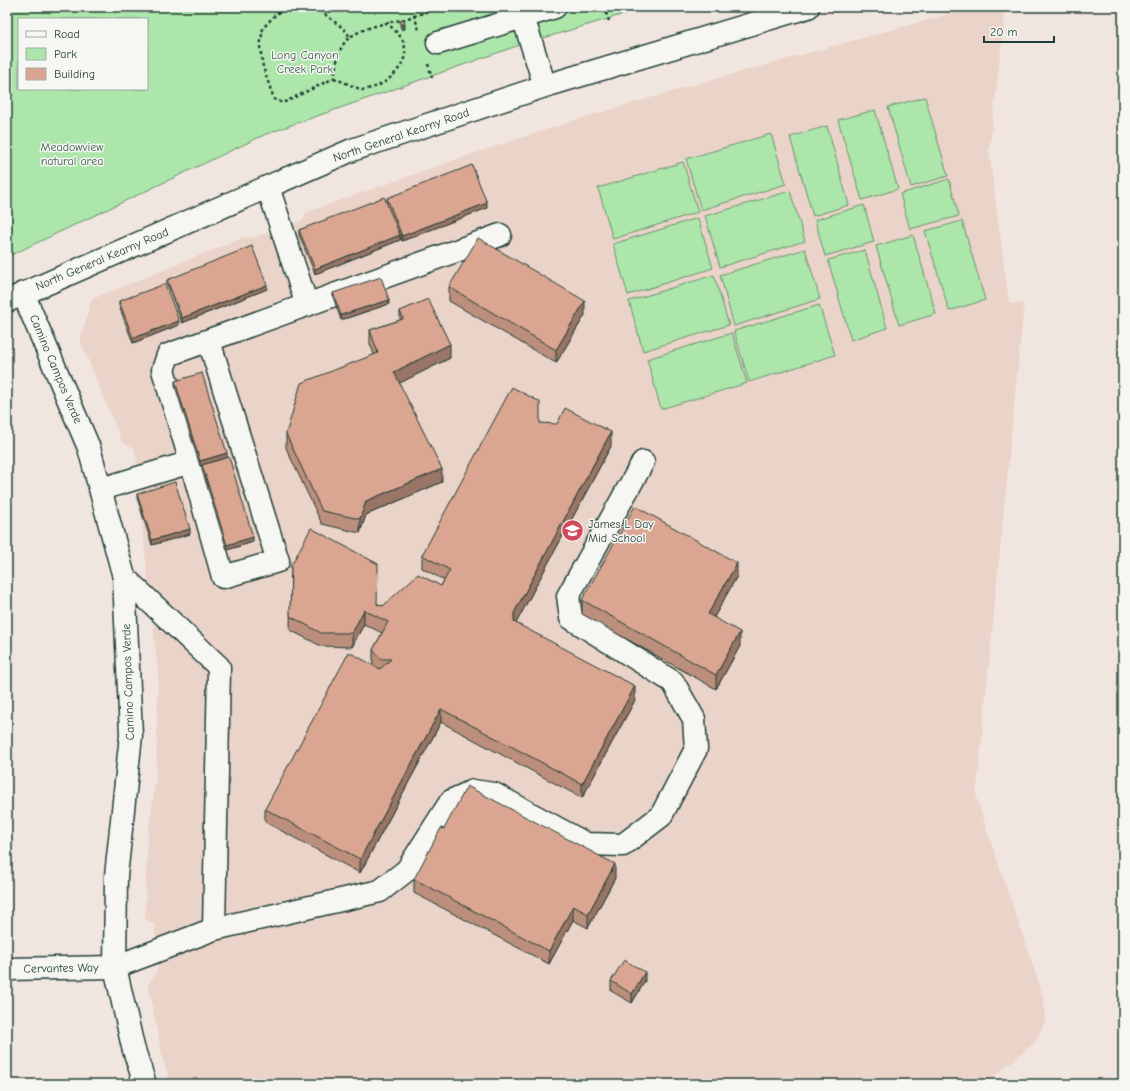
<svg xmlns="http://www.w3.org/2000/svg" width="1130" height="1091" viewBox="0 0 1130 1091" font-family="'Comic Neue',sans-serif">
  <rect width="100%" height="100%" fill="#f1e6df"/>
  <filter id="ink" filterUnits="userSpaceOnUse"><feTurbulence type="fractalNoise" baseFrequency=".025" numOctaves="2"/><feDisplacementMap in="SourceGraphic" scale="8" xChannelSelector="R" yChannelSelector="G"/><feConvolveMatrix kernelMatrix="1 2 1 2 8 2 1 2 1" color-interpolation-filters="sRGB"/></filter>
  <g filter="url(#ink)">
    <polygon fill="#ead3c8" points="974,7 1003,7 1004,24 989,151 1009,303 1024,304 976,797 1044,999 1045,1021 1036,1041 985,1084 171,1084 163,1059 148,985 157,971 155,925 145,919 147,841 156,777 158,674 140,504 144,493 134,448 122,442 80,340 92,299 242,238 255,237 301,221 307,212 475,153 579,119 708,81"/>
    <g fill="#ade6aa" stroke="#66926f" fill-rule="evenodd">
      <path d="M7,7H648L517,46L266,134L7,257ZM19,19H147V89H19Z"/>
      <polygon points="925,97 948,176 911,187 888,107"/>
      <polygon points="875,110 898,189 862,200 838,120"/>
      <polygon points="827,126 849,205 813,216 790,137"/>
      <polygon points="771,134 786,184 701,210 686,159"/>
      <polygon points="683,162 698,212 613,239 598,188"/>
      <polygon points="949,179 959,216 910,229 900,194"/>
      <polygon points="790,191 805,241 720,267 705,216"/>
      <polygon points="864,205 874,242 825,256 815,220"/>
      <polygon points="698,218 713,268 628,295 613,244"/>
      <polygon points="962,221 985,300 949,311 925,231"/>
      <polygon points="913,235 936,314 899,325 876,246"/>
      <polygon points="805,249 820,299 734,326 720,275"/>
      <polygon points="865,250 887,328 851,340 828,260"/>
      <polygon points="714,275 729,325 643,351 629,301"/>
      <polygon points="819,305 835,355 749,382 734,331"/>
      <polygon points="732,333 747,383 661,409 647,359"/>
    </g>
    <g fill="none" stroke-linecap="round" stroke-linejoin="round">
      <defs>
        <g id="minor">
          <polyline points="523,17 555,7"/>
          <polyline points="438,43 523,17 545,86"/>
          <polyline points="268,187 307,305"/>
          <polyline points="23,293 89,448 124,577 131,735 116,876 115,967 133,1047 145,1084"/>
          <polyline points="7,301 352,150 545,86 808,7"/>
          <polyline points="191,462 223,577 278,561 209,341"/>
          <polyline points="101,489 191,462 163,370 168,355 500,235"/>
          <polyline points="214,929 380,891 407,870 451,801 473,791 494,794 586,844 623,845 661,816 696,749 694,719 673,682 571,618 568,596 643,462"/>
          <polyline points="7,969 115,967 214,929 219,667 124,577"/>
        </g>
      </defs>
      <use href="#minor" stroke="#1f3d34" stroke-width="25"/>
      <g stroke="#1f3d34" stroke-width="2.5" stroke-dasharray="3 3" stroke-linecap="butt">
        <path d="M291,7L276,14L263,28L260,47L263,67L274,99L283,103L334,78C336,67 337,54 343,45C353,28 388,23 405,19C417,15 429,11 441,7"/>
        <polyline points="315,7 343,28 351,38"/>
        <polyline points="604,7 609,21"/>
        <polyline points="414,15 419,30"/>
        <polyline points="428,64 432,78"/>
        <path d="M334,78L362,90C367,89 373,88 377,86C392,80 410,61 404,44C402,35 392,29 387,22"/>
      </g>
      <use href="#minor" stroke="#f6f6f2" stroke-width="22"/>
    </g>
    <g fill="#bc8f7d" stroke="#1f3d34">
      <polygon points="400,21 405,29 402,30 400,26"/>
      <polygon points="387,198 487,208 402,241 400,236 400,240 315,274 299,235 299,230 387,203"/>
      <polygon points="167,280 267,289 182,323 167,284"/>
      <polygon points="449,287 585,315 556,363 449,301"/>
      <polygon points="333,293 389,304 341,320 333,297"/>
      <polygon points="119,301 179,325 133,343 119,306"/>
      <polygon points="400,311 450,358 399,383 442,482 366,515 360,533 322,524 286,448 286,434 374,354 370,344 370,330 400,320"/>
      <polygon points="175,381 227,458 253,542 227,550 202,470 202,466 200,466 175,386"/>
      <polygon points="540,423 611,446 516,623 635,700 582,798 441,722 360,873 265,822 265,809 375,666 373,664 373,650 382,633 364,624 352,647 321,646 290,630 291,566 383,606 441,586 444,580 422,568 422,555"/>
      <polygon points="137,494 190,534 152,545 137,498"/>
      <polygon points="737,576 714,617 740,646 716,689 582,614 582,600"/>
      <polygon points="615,878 588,928 573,920 549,964 414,893 414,879"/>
      <polygon points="611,981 645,981 632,1003 611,991"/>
    </g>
    <g fill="#997466" stroke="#1f3d34">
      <polygon points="405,24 405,29 402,30 402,25"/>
      <polygon points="487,203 487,208 402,241 402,236"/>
      <polygon points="400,235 400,240 315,274 315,269"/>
      <polygon points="267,285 267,289 182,323 182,318"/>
      <polygon points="389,300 389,304 341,320 341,315"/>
      <polygon points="585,301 585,315 556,363 556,350"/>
      <polygon points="179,321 179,325 133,343 133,338"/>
      <polygon points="450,344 450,358 394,386 394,372"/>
      <polygon points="611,432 611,446 514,627 514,613"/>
      <polygon points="227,453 227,458 200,466 200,461"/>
      <polygon points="442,469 442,482 366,515 360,533 360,519 366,501"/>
      <polygon points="190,529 190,534 152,545 152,540"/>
      <polygon points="253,537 253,542 227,550 227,545"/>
      <polygon points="737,563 737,576 708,628 708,614"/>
      <polygon points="364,610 364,624 352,647 352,633"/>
      <polygon points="740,632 740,646 716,689 716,675"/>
      <polygon points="635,686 635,700 582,798 582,784"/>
      <polygon points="441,709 441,722 360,873 360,859"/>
      <polygon points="615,864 615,878 588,928 588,914"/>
      <polygon points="573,906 573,920 549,964 549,951"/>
      <polygon points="645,972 645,981 632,1003 632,994"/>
    </g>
    <g fill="#dba691" stroke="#1f3d34">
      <polygon points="404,20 405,24 402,25 400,21"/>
      <polygon points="472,165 487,203 402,236 387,198"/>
      <polygon points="384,197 400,235 315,269 299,230"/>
      <polygon points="478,238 585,301 556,350 449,287"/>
      <polygon points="252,246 267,285 182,318 167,280"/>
      <polygon points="381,277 389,300 341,315 333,293"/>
      <polygon points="165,284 179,321 133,338 119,301"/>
      <polygon points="428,299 450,344 394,372 442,469 366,501 360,519 322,511 286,434 301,383 378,353 370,330 403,319 400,311"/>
      <polygon points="202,373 227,453 200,461 175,381"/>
      <polygon points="512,387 540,402 540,423 557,424 565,408 611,432 514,613 514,622 635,686 582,784 441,709 360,859 265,809 349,652 380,669 391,659 381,659 373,650 388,622 364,610 352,633 321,633 290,616 291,566 311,528 378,564 377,604 383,606 418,574 441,586 450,570 422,555"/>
      <polygon points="229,457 253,537 227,545 202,465"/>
      <polygon points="175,482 190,529 152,540 137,494"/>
      <polygon points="635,506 737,563 708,614 740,632 716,675 582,600"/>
      <polygon points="467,786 615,864 588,914 573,906 549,951 414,879 441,828 444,829"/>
      <polygon points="624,960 645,972 632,994 611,981"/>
    </g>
  </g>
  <defs>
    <symbol id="school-disc" viewBox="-11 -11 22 22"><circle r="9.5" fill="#d1495b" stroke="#f6f6f2"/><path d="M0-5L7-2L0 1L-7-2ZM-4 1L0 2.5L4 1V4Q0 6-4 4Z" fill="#fff"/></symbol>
  </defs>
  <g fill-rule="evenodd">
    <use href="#school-disc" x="560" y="518" width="25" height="25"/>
  </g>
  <g text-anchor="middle" stroke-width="3" stroke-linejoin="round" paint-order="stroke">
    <g font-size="12" fill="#3b5f4c" stroke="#f6f6f2">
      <text x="305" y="59">Long Canyon<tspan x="305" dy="14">Creek Park</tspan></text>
      <text x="72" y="151">Meadowview<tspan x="72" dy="14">natural area</tspan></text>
    </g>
    <g font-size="12" fill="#1f3d34" stroke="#f6f6f2">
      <text transform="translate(401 135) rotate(-19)" y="4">North General Kearny Road</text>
      <text transform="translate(102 259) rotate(-23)" y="4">North General Kearny Road</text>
      <text transform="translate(56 369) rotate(67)" y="4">Camino Campos Verde</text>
      <text transform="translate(128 682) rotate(-92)" y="4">Camino Campos Verde</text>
      <text transform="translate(61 968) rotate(-1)" y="4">Cervantes Way</text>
    </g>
    <g font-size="12" fill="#1f3d34" stroke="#f6f6f2" text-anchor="start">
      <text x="588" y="528">James L Day<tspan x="588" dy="14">Mid School</tspan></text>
    </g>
  </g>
  <rect width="1130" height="1091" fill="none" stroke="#f6f6f2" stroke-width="24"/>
  <rect x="12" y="12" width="1106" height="1067" fill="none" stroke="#1f3d34" stroke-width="1.5" filter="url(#ink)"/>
  <rect x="18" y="18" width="130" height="72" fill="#f6f6f2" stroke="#a0aca6"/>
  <rect x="26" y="31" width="20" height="6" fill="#f6f6f2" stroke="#a0aca6"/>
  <text x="54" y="38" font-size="12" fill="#1f3d34">Road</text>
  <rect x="26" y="48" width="20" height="12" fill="#ade6aa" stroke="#a0aca6"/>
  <text x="54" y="58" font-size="12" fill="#1f3d34">Park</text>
  <rect x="26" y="68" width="20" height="12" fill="#dba691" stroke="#a0aca6"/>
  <text x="54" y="78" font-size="12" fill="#1f3d34">Building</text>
  <path d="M984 36v6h70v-6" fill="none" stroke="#1f3d34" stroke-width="2"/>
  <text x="990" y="36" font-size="12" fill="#1f3d34" stroke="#f6f6f2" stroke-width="3" paint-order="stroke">20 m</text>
</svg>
